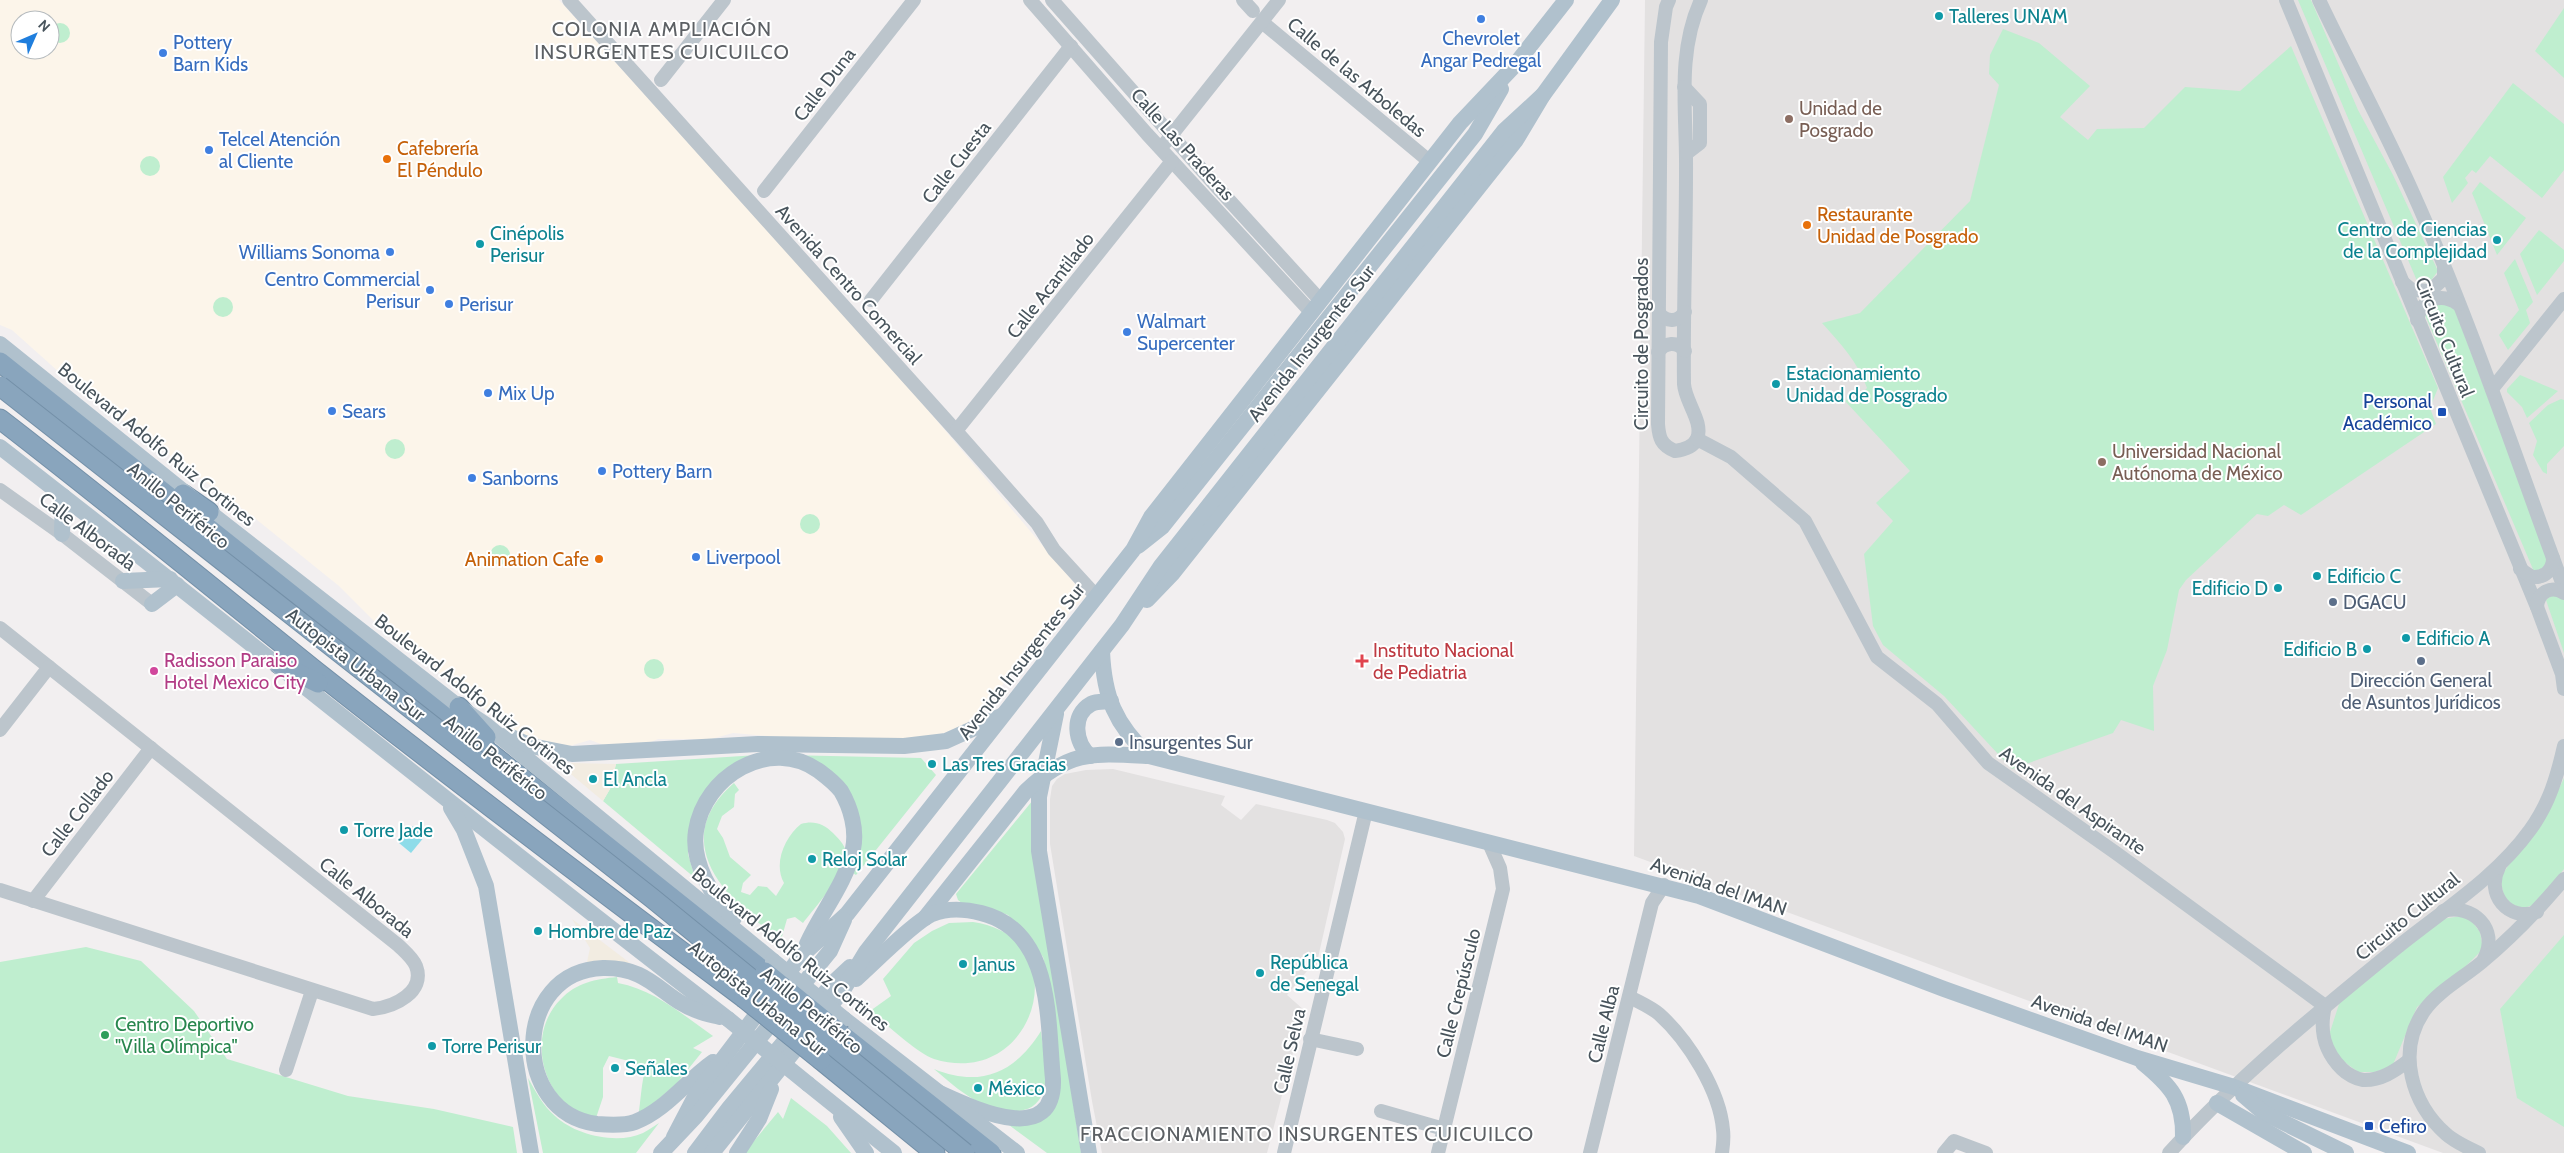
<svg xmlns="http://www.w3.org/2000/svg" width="2564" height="1153" viewBox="0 0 2564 1153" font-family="Cabin,sans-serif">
  <rect width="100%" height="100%" fill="#f2eff0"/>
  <path fill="#fcf5ea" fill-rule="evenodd" d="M0,0H559L894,370L1085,596L966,724L926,740L780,737L733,733L711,739H658L642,746L612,748L590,740L566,747L513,731L375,622L339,586L252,516L69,381L12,330L0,325ZM20,20H50V50H20Z"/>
  <g fill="#e3e1e1">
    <polygon points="1645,0 2564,0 2564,1153 2443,1153 1634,856"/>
    <polygon points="1113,769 1225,796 1221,805 1241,820 1256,804 1327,820 1335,823 1343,832 1345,839 1315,971 1307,971 1287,995 1304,1010 1267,1153 1102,1153 1092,1101 1050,844 1050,799 1052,786 1057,779 1065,774 1086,770"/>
  </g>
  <g fill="#bfeecf">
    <polygon points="2298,0 2311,0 2358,110 2393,175 2438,271 2429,283 2417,281"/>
    <polygon points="2564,8 2564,78 2535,51"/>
    <circle cx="60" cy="33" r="10"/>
    <path d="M2003,29L2039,43L2090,86L2060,117L2088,140L2097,129L2144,128L2185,87L2240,91L2291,46L2438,388L2430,408L2436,424L2301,515L2284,505L2268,516L2257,514L2186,580L2179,590L2167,650L2153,686L2154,731L2121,720L2113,733L2012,769L1944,696L1883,645L1873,626L1864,554L1893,521L1876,503L1910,471L1845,401L1851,396L1855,400L1867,388C1858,362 1840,343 1822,323L1860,313L1970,201L1999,85L1989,74L1990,55Z"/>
    <polygon points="2513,83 2564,124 2564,170 2542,198 2490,156 2476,173 2472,170 2465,178 2468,183 2452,203 2443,177"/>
    <circle cx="150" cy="166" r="10"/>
    <polygon points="2480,182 2526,218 2497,255 2472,193"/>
    <polygon points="2539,230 2564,250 2564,261 2537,295 2520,254"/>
    <polygon points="2515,259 2533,302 2526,310 2530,323 2508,350 2499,335 2519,310 2504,273"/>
    <circle cx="223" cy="307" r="10"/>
    <polygon points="2442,302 2455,310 2550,562 2535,574 2425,315 2429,305"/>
    <polygon points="2520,375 2558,391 2527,418 2522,407 2507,392 2507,389"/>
    <polygon points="2561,399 2564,400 2564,446 2547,464 2547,474 2543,472 2533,455 2537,441 2529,423 2548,405"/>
    <circle cx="395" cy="449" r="10"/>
    <circle cx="810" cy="524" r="10"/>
    <circle cx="500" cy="555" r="10"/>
    <polygon points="2555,593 2564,596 2564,653 2546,600"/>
    <circle cx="654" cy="669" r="10"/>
    <polygon points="758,755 737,763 688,835 688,854 695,878 603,801 610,789 616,764"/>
    <polygon points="785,755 921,758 936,775 856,875 853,873 855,805"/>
    <polygon points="2564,778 2564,869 2536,904 2524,908 2512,905 2504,896 2500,878 2557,793"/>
    <path d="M734,783L739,790L735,794L734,807L722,816L717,829L723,838L730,857L751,875L743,883L741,892L750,895L758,886L767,887L776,896L784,883C773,863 785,837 801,824C814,820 824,824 833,833C838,838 844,844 846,851C850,868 813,910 803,923L795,917L787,919L781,940C729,902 665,843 734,783Z"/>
    <polygon points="1033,800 1055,986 1081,1153 1047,1153 1009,1125 1043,1117 1051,991 1043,957 1031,940 1008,915 983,906 964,905 958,900 956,894"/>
    <polygon points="2467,915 2480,932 2483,949 2459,973 2417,1007 2392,1067 2374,1072 2358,1072 2339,1058 2331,1046 2330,1032 2340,1001 2443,919"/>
    <path d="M973,922C1080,937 1036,1091 934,1059C917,1053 885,1023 870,1011L891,996L883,979L914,943L932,931L949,923Z"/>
    <polygon points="2564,935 2564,1127 2517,1098 2500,1009"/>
    <polygon points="86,947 141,961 194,1011 227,1059 348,1096 434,1109 513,1127 517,1153 0,1153 0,962"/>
    <path d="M617,977L618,983C655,990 683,1015 713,1036L693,1048L702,1052L677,1083L638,1117C641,1100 641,1083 646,1067L633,1066L629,1061L609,1056L603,1068V1097L596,1118C544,1110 523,1036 561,999C576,983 596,979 617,977Z"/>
    <path d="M1041,1031C1043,1050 1049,1074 1043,1092C1033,1122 993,1111 973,1099C959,1091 946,1079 934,1069C980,1088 1015,1073 1041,1031Z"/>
    <path d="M528,1078C536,1092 543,1106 555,1116C575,1135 617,1145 643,1133C649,1130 654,1126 659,1123L636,1153H543Z"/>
    <polygon points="791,1098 827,1126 851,1153 744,1153 778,1112 783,1119"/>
  </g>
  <g fill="#f2ece1">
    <polygon points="571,763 616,764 610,789 603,801 566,770"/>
    <polygon points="572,919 634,966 586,967 590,948"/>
  </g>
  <polygon fill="#8edce9" points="413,826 425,836 411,853 399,843"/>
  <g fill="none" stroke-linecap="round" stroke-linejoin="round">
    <defs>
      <g id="highway">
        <polyline points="0,362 765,972"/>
        <path d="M0,419C109,503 215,590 322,676C461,786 602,892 744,998"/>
        <polyline points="183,494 209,512"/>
        <polyline points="279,664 318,683"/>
        <polyline points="459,707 486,737"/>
        <polyline points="842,1035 991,1153"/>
        <polyline points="821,1060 935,1153"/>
      </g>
    </defs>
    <use href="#highway" stroke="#7490a8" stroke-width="21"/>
    <g stroke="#bcc5cc" stroke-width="14">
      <polyline points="569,0 956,431 1037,523 1054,550 1097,597"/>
      <polyline points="1030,0 1147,134 1310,311"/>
      <polyline points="1052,0 1217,187 1320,300"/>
      <polyline points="1243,0 1253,11"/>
      <path d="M1669,0L1666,7L1661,42L1658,424C1659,438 1661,445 1675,451C1683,450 1693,447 1697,439C1704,422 1685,402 1684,384C1683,314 1686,243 1686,172C1687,114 1676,54 1701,0"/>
      <polyline points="2286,0 2537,607 2562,674 2564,689"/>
      <path d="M2319,0C2350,65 2384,128 2413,193C2471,322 2515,456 2564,588"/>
      <polyline points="1262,22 1429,161"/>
      <polyline points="661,80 724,0"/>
      <polyline points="1684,87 1700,104 1700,143 1687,153"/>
      <polyline points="1166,142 1279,0"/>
      <polyline points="764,191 914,0"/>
      <polyline points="2402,282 2412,290 2430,291 2444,278 2444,267"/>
      <polyline points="871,300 1071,46"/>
      <path d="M1659,313C1667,323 1678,322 1685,312"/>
      <path d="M2417,320C2421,299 2441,292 2458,304"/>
      <path d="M1658,352C1665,342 1677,341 1685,351"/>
      <polyline points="2492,389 2564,299"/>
      <polyline points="956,431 1172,161"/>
      <polyline points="1697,439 1731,457 1805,521 1877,657 1937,704 1988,763 2116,853 2325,1006"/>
      <polyline points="0,490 62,534 152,604"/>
      <path d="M2520,569L2532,577C2545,578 2553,570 2553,558"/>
      <path d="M2537,607C2538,592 2551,585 2564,593"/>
      <path d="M0,628L398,945C404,951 412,957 416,966C426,992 394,1007 373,1009L0,890"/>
      <polyline points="0,730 49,667"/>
      <path d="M2499,867C2485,894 2508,922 2537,912"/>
      <polyline points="33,901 151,748"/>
      <path d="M2443,911C2472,903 2500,929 2484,959"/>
      <path d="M1630,997C1639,1002 1651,1007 1659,1014C1688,1040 1720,1091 1723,1130C1724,1137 1723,1146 1722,1153"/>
      <path d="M2325,1006C2319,1031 2324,1051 2342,1069C2347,1074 2356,1079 2363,1080C2380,1081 2395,1071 2408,1061"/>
      <polyline points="1310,1039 1357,1049"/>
      <polyline points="286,1070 312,991"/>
      <polyline points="1381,1111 1444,1129"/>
      <polyline points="1284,1153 1366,811"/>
      <polyline points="1438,1153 1503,889 1500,868 1489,843"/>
      <polyline points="1590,1153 1652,903 1664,885"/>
      <polyline points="1944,1153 1954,1141 1986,1153"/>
      <path d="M2169,1153C2239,1076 2319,1011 2400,945C2445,909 2496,877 2530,830C2549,804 2557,777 2564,746"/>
      <path d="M2479,1153C2468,1148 2455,1142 2446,1134C2412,1104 2396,1052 2424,1011C2438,991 2463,978 2482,962C2512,937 2539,909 2564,879"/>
    </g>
    <g stroke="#b0c1cd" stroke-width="16">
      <polyline points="0,344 209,512 459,707 486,725 773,961"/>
      <path d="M0,447C244,636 483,831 728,1019"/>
      <polyline points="62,534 63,496"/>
      <polyline points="1138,546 1162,527 1475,134 1501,89"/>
      <polyline points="123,581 170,579"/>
      <polyline points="1147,600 1172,574 1516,140 1543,95 1612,0"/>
      <polyline points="152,604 177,585"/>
      <path d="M1102,651C1104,697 1115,724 1149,756"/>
      <polyline points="1056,714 1039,797 1039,851 1089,1153"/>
      <polyline points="507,735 531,746 572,754 758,744 904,746 946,741 1001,716"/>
      <path d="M1090,756C1075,743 1071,715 1091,704C1097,701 1105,702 1111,701"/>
      <polyline points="451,808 464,830 486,886 531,1153"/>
      <path d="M734,918C712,898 691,862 696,831C704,776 770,736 819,771C827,777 835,783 841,791C851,808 857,830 853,849C846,884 821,912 807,944"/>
      <path d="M925,918L1026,791C1069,750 1093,753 1149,756L1699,896L1944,989L2137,1058L2234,1087L2408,1153"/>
      <path d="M856,979C873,964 914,922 932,914C947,908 966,909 981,913C1054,931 1047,1021 1053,1079C1055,1151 967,1105 935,1091"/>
      <polyline points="844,1019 1017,1153"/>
      <path d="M713,1062C686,1081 666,1110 635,1122C624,1126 609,1125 597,1124C510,1113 512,971 603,968C651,967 661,998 698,1011C705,1014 712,1015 720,1017"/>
      <path d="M2143,1063C2170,1085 2184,1100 2183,1137"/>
      <polyline points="808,1084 894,1153"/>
      <polyline points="2243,1095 2264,1113 2346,1153"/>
      <polyline points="2217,1103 2304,1153"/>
      <polyline points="841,1117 866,1153"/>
      <polyline points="674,1137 697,1093 801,956 847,914 1133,550 1151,517 1460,123 1515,65 1566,0"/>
      <polyline points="661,1153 696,1116 830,951 844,920"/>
      <polyline points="695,1153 729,1108 834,982 850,967"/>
      <polyline points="712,1153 843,990 866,952 1122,625 1161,566 1504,131 1543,95"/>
      <polyline points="737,1153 759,1119 771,1089"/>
    </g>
    <use href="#highway" stroke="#89a5bd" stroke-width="19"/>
    <defs>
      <g id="highway-bridge">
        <polyline points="0,386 652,898 965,1153"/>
        <polyline points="765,972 842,1035"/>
        <polyline points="744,998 821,1060"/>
      </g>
    </defs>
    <use href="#highway-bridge" stroke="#7490a8" stroke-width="21" stroke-linecap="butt"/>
    <g stroke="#b0c1cd" stroke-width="16">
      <polyline points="773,961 844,1019"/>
      <polyline points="728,1019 808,1084"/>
    </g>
    <use href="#highway-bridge" stroke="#89a5bd" stroke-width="19"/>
  </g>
  <g fill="#0f9aa8" stroke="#fff" stroke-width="2">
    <circle cx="1939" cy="16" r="5"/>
    <circle cx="2497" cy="240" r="5"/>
    <circle cx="480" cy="244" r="5"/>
    <circle cx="1776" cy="384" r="5"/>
    <circle cx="2317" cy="576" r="5"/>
    <circle cx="2278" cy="588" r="5"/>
    <circle cx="2406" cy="638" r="5"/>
    <circle cx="2367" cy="649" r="5"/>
    <circle cx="932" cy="764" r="5"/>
    <circle cx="593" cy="779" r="5"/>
    <circle cx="344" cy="830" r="5"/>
    <circle cx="812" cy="859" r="5"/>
    <circle cx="538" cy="931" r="5"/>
    <circle cx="963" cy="964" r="5"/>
    <circle cx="1260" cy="973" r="5"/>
    <circle cx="432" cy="1046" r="5"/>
    <circle cx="615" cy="1068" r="5"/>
    <circle cx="978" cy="1088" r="5"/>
  </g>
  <g fill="#3f7fe0" stroke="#fff" stroke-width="2">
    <circle cx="1481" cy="19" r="5"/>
    <circle cx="163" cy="53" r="5"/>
    <circle cx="209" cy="150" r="5"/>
    <circle cx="390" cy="252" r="5"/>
    <circle cx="430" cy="290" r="5"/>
    <circle cx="449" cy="304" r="5"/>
    <circle cx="1127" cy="332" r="5"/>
    <circle cx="488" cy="393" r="5"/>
    <circle cx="332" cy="411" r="5"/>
    <circle cx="602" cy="471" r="5"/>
    <circle cx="472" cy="478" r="5"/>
    <circle cx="696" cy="557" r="5"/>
  </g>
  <g fill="#8d6e63" stroke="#fff" stroke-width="2">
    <circle cx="1789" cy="119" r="5"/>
    <circle cx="2102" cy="462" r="5"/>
  </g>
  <g fill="#e8710a" stroke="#fff" stroke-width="2">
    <circle cx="387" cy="159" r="5"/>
    <circle cx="1807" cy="225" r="5"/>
    <circle cx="599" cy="559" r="5"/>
  </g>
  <g fill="#1a4fb4" stroke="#fff" stroke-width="2">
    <rect x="2437" y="407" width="10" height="10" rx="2.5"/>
    <rect x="2364" y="1121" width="10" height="10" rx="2.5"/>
  </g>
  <g fill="#5c6f8a" stroke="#fff" stroke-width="2">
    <circle cx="2333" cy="602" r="5"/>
    <circle cx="2421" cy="661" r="5"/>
    <circle cx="1119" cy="742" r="5"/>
  </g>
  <path fill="#e0444e" stroke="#fff" stroke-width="2" d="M1359.5 653.5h5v5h5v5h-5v5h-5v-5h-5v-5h5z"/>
  <circle fill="#d1479c" stroke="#fff" stroke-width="2" cx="154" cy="671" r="5"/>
  <circle fill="#2e9e5b" stroke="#fff" stroke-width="2" cx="105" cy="1035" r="5"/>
  <g text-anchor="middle" stroke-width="4" stroke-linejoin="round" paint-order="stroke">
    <g font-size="19" fill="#0d838f" stroke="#fff" text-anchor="start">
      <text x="1949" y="23">Talleres UNAM</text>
      <text x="2487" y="236" text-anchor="end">Centro de Ciencias<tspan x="2487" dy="22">de la Complejidad</tspan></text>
      <text x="490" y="240">Cinépolis<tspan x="490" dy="22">Perisur</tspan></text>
      <text x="1786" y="380">Estacionamiento<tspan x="1786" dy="22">Unidad de Posgrado</tspan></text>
      <text x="2327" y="583">Edificio C</text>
      <text x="2268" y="595" text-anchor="end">Edificio D</text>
      <text x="2416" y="645">Edificio A</text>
      <text x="2357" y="656" text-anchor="end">Edificio B</text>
      <text x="942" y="771">Las Tres Gracias</text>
      <text x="603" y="786">El Ancla</text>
      <text x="354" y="837">Torre Jade</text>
      <text x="822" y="866">Reloj Solar</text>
      <text x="548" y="938">Hombre de Paz</text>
      <text x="1270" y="969">República<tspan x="1270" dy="22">de Senegal</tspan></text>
      <text x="973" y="971">Janus</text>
      <text x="442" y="1053">Torre Perisur</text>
      <text x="625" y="1075">Señales</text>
      <text x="988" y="1095">México</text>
    </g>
    <g font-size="19" fill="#366cbe" stroke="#fff" text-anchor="start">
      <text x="1481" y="45" text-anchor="middle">Chevrolet<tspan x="1481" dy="22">Angar Pedregal</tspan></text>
      <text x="173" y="49">Pottery<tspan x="173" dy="22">Barn Kids</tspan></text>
      <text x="219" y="146">Telcel Atención<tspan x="219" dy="22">al Cliente</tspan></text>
      <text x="380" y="259" text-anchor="end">Williams Sonoma</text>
      <text x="420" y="286" text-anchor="end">Centro Commercial<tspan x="420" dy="22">Perisur</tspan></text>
      <text x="459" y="311">Perisur</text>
      <text x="1137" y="328">Walmart<tspan x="1137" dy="22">Supercenter</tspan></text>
      <text x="498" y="400">Mix Up</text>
      <text x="342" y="418">Sears</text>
      <text x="612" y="478">Pottery Barn</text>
      <text x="482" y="485">Sanborns</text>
      <text x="706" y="564">Liverpool</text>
    </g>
    <g font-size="19" fill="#48545c" stroke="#fff">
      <text transform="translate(1357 77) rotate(40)" y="7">Calle de las Arboledas</text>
      <text transform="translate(824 84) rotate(-52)" y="7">Calle Duna</text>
      <text transform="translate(1183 144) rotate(48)" y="7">Calle Las Praderas</text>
      <text transform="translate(956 162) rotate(-52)" y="7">Calle Cuesta</text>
      <text transform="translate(849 284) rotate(48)" y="7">Avenida Centro Comercial</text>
      <text transform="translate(1050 285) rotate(-52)" y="7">Calle Acantilado</text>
      <text transform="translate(2445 337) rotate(68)" y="7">Circuito Cultural</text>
      <text transform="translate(1311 343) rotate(-52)" y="7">Avenida Insurgentes Sur</text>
      <text transform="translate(1641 344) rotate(-90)" y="7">Circuito de Posgrados</text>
      <text transform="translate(157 444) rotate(39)" y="7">Boulevard Adolfo Ruiz Cortines</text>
      <text transform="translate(179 505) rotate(39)" y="7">Anillo Periférico</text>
      <text transform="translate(88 531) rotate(37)" y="7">Calle Alborada</text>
      <text transform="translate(1021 661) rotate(-52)" y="7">Avenida Insurgentes Sur</text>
      <text transform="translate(356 664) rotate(38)" y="7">Autopista Urbana Sur</text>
      <text transform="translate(475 694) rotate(38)" y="7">Boulevard Adolfo Ruiz Cortines</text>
      <text transform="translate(496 757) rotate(38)" y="7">Anillo Periférico</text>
      <text transform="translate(2073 800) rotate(35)" y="7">Avenida del Aspirante</text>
      <text transform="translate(77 813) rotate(-52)" y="7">Calle Collado</text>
      <text transform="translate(1719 886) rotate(19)" y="7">Avenida del IMAN</text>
      <text transform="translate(367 897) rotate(39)" y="7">Calle Alborada</text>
      <text transform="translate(2407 916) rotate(-39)" y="7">Circuito Cultural</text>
      <text transform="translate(791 949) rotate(39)" y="7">Boulevard Adolfo Ruiz Cortines</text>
      <text transform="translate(1458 993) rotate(-76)" y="7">Calle Crepúsculo</text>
      <text transform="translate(758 998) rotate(39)" y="7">Autopista Urbana Sur</text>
      <text transform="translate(812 1010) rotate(39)" y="7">Anillo Periférico</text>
      <text transform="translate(2100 1023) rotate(19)" y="7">Avenida del IMAN</text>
      <text transform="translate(1603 1024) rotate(-76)" y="7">Calle Alba</text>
      <text transform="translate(1289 1051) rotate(-77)" y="7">Calle Selva</text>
    </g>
    <g font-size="19" fill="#785e54" stroke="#fff" text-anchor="start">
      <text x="1799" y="115">Unidad de<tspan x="1799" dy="22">Posgrado</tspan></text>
      <text x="2112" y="458">Universidad Nacional<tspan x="2112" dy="22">Autónoma de México</tspan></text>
    </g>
    <g font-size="19" fill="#c56008" stroke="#fff" text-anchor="start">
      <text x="397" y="155">Cafebrería<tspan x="397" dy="22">El Péndulo</tspan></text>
      <text x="1817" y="221">Restaurante<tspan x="1817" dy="22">Unidad de Posgrado</tspan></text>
      <text x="589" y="566" text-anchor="end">Animation Cafe</text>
    </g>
    <g font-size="19" fill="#164399" stroke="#fff" text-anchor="end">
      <text x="2432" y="408">Personal<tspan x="2432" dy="22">Académico</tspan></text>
      <text x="2379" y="1133" text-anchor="start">Cefiro</text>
    </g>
    <g font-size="19" fill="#4e5e75" stroke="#fff" text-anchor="start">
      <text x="2343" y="609">DGACU</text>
      <text x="2421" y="687" text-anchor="middle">Dirección General<tspan x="2421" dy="22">de Asuntos Jurídicos</tspan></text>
      <text x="1129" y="749">Insurgentes Sur</text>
    </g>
    <g font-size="19" fill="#be3a42" stroke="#fff" text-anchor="start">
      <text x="1373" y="657">Instituto Nacional<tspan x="1373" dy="22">de Pediatria</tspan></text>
    </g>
    <g font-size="19" fill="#b23c85" stroke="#fff" text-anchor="start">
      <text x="164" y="667">Radisson Paraiso<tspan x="164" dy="22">Hotel Mexico City</tspan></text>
    </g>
    <g font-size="19" fill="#27864d" stroke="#fff" text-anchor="start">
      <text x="115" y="1031">Centro Deportivo<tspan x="115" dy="22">"Villa Olímpica"</tspan></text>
    </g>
    <g font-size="20" letter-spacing="1" fill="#5c6064" stroke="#fff">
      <text x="662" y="36">COLONIA AMPLIACIÓN<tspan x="662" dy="23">INSURGENTES CUICUILCO</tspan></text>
      <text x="1307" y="1141">FRACCIONAMIENTO INSURGENTES CUICUILCO</text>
    </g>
  </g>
  <g transform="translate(35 35) rotate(45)"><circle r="24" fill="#ffffff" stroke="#b6bbbe"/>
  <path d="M0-4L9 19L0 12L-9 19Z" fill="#1f7edd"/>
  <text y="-8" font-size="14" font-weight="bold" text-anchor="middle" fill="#48545c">N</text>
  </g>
</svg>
